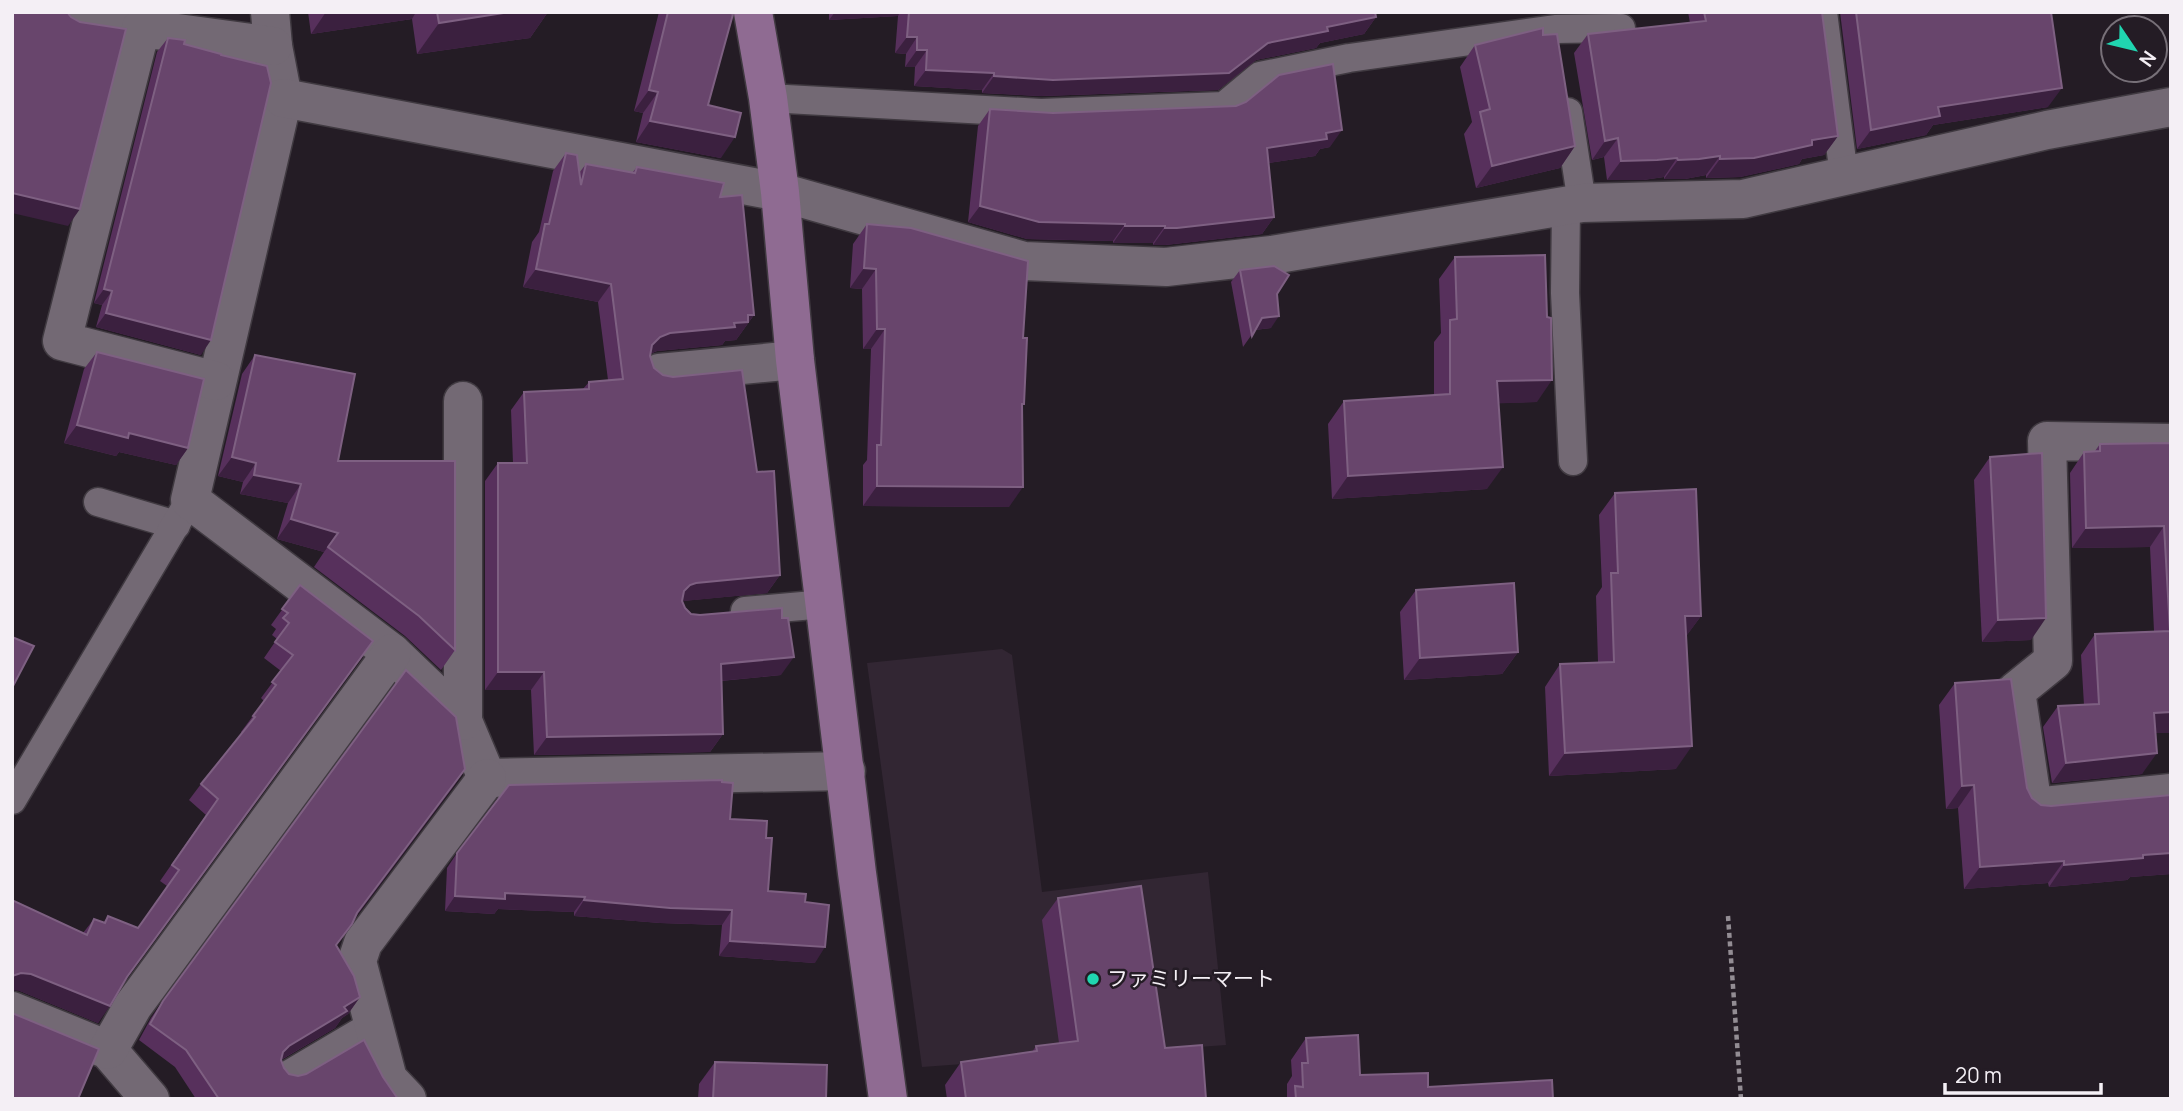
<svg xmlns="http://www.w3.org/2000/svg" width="2183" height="1111" viewBox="0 0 2183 1111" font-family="Manrope,'Noto Sans JP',sans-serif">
  <rect width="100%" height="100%" fill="#241c25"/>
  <polygon fill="#322633" points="1002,649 1012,655 1042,892 1208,872 1226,1045 922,1067 867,663"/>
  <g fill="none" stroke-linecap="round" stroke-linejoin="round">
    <defs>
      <g id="lane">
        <polyline points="1823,12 1844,176"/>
        <polyline points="768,98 1041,113 1224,106 1260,76 1349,58 1555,29 1621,28"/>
        <polyline points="1568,112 1582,203"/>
        <polyline points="1566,206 1565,293 1573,461"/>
        <polyline points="98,502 176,525"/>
        <polyline points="745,611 825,604"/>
        <polyline points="12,800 190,500"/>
        <polyline points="286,1076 374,1024"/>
      </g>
      <g id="street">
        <polyline points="270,12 273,46 283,98 190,500 392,653 463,721 487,778 846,771"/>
        <polyline points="72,17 141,28"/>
        <polyline points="283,98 780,192 1024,261 1166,267 1272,255 1582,203 1743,199 2047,130 2171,107"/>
        <polyline points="659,373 795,360"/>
        <polyline points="216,381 62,341 141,28 273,46"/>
        <polyline points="2171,443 2047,441 2053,661 2016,691 2033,807 2171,793"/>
        <polyline points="463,721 463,401"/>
        <polyline points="12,1011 108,1050 150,1099"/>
        <polyline points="108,1050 133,1006 392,653"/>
        <polyline points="407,1099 388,1079 357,961 363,943 487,778"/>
      </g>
      <polyline id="secondary" points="753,12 768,98 780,192 795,360 857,873 888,1099"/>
    </defs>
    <use href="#lane" stroke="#403a41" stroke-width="31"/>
    <use href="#street" stroke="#403a41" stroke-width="41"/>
    <use href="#secondary" stroke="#403a41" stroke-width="41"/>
    <polyline stroke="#938d94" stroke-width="4.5" stroke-dasharray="5 3.5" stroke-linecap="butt" points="1728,916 1741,1099"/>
    <use href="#lane" stroke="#736974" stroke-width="28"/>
    <use href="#street" stroke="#736974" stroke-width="38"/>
    <use href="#secondary" stroke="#8f6b92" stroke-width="38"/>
  </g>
  <g fill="#57305c">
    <polygon points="308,12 548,12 530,38 417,54 412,19 311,34"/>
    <polygon points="659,12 728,12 708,105 721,158 636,142 643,113 634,111"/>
    <polygon points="829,12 1375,12 1376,17 1364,34 1320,43 1316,48 1256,60 1218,90 1041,96 982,93 982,90 914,86 915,67 905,67 906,54 895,53 898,16 829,20"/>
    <polygon points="1688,12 1822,12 1838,136 1824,155 1802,159 1799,164 1740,177 1706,178 1706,175 1685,179 1664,179 1664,177 1643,180 1607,180 1604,157 1592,160 1574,53 1588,34 1690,23"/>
    <polygon points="1840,12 2051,12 2048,107 1933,125 1926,135 1857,149"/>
    <polygon points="1543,35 1575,146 1560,168 1476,188 1464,134 1472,122 1460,67 1475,45"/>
    <polygon points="168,38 201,355 96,327 102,305 94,303 157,52"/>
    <polygon points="990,109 1330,147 1320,149 1315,156 1268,163 1274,217 1262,234 1165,245 1153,245 1153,243 1113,243 1113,241 1027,239 968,222 978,126"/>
    <polygon points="566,153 579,173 586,164 632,173 637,167 720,197 754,315 736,340 725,341 722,345 657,351 650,354 650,356 654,368 757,472 780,575 767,593 682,601 685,608 691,614 781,675 721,681 723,734 710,752 534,755 531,690 485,690 485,481 498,463 513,463 511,410 524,392 583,389 589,382 608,380 598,302 523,287 532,242 539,232 553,171"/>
    <polygon points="867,224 1023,338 1022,408 1009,507 863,506 863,465 867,460 871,349 863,349 862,289 850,288 853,244"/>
    <polygon points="1455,257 1537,402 1499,403 1487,489 1332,499 1328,424 1344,401 1434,395 1434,342 1441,333 1439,279"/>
    <polygon points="1240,270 1277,294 1271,328 1255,330 1243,347 1231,282"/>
    <polygon points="97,352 188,448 176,465 119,452 116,456 64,443 84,369"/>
    <polygon points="255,355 338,461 455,650 441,670 405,636 314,567 324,552 277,539 288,503 240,494 243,482 218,476 242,374"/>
    <polygon points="2171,443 2171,733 2156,733 2142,774 2052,783 2043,727 2058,706 2084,705 2081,655 2095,634 2154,631 2150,547 2072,548 2070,473 2084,452 2095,451 2100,444"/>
    <polygon points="1990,457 2031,640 1982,642 1974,480"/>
    <polygon points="1615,493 1701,616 1686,636 1676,769 1549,776 1545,687 1560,664 1598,662 1596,596 1602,587 1599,515"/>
    <polygon points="300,585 373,641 125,980 98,1023 20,991 83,933 94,919 103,923 108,916 138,928 167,886 160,881 206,815 189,800 201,784 242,733 241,732 264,701 261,698 281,671 264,658 277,639 272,635 276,629 271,625"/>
    <polygon points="1416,590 1518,652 1502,674 1404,680 1400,612"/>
    <polygon points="1955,683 2027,788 2032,798 2041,805 2051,806 2171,795 2171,874 2130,877 2127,880 2049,887 2048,883 1964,889 1958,808 1946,809 1939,705"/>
    <polygon points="465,769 356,916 336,946 360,997 348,1014 342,1018 335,1028 281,1060 284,1068 289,1074 298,1076 383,1077 398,1099 196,1099 175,1067 139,1040 151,1018 163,1001"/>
    <polygon points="766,838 768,891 805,902 815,963 719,956 722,925 660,923 574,916 574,912 498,909 494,914 445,911 447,868 457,853"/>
    <polygon points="1058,898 1165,1048 1206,1099 947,1099 945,1085 961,1062 1032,1052 1036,1046 1059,1043 1042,920"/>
    <polygon points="1306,1038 1360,1075 1428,1087 1553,1099 1287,1099 1287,1084 1292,1076 1291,1060"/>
    <polygon points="715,1062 826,1099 698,1099 699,1084"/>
  </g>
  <g fill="#3b203f">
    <polygon points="326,12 416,12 412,19 311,34"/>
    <polygon points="510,12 548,12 530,38 417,54 439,23"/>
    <polygon points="835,12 900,12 898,16 829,20"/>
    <polygon points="1376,17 1364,34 1320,43 1316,48 1256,60 1218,90 1041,96 982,93 994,76 1327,27"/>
    <polygon points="907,37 917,37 906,54 895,53"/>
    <polygon points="917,50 927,50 915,67 905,67"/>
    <polygon points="926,70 994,73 982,90 914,86"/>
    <polygon points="2062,88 2048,107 1933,125 1926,135 1857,149 1871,130 1938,107"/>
    <polygon points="649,90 658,92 643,113 634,111"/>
    <polygon points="650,121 735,137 721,158 636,142"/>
    <polygon points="1342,130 1330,147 1320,149 1315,156 1255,165 1267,148 1326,133"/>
    <polygon points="1838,136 1824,155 1802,159 1799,164 1740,177 1706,178 1720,159"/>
    <polygon points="1618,138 1604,157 1592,160 1605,141"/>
    <polygon points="1575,146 1560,168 1476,188 1492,166"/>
    <polygon points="1720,156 1706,175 1685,179 1664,179 1678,160"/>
    <polygon points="1677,158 1664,177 1643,180 1607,180 1621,161"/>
    <polygon points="12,193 80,209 68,226 12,213"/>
    <polygon points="980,206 1125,224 1113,241 1027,239 968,222"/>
    <polygon points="1274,217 1262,234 1165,245 1153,245 1165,228"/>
    <polygon points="1125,226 1165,226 1153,243 1113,243"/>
    <polygon points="864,268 876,269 862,289 850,288"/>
    <polygon points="536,269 611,284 598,302 523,287"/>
    <polygon points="104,289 112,291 102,305 94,303"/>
    <polygon points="106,313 211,340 201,355 96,327"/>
    <polygon points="748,315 754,315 736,340 725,341 722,345 657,351 647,355 652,345 660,337 670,333 734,323"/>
    <polygon points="1279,316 1271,328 1254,330 1262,318"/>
    <polygon points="877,329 885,329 871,349 863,349"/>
    <polygon points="1552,380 1537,402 1481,404 1497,381"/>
    <polygon points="77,425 129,433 188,448 176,465 119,452 116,456 64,443"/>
    <polygon points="232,457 256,463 243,482 218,476"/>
    <polygon points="1503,467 1487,489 1332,499 1348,476"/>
    <polygon points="254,475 301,484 288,503 240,494"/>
    <polygon points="877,486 1023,487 1009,507 863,506"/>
    <polygon points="291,519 338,533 324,552 277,539"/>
    <polygon points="2164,526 2150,547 2072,548 2086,528"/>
    <polygon points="780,575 767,593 684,601 677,603 684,591 690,585 696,583"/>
    <polygon points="1685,616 1701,616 1685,638"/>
    <polygon points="2046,618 2031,640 1982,642 1998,620"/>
    <polygon points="1518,652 1502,674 1404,680 1420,658"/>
    <polygon points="794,657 781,675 708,682 721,664"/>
    <polygon points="498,672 544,672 531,690 485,690"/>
    <polygon points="2171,712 2171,733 2140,733 2154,713"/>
    <polygon points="723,734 710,752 534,755 547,737"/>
    <polygon points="1692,746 1676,769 1549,776 1565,753"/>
    <polygon points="2157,753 2142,774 2052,783 2066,763"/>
    <polygon points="465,769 454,786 346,930 357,913"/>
    <polygon points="1974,785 1958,808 1946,809 1962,786"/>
    <polygon points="2171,853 2171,874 2130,877 2127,880 2049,887 2064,865 2143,855"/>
    <polygon points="2064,861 2048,883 1964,889 1980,867"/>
    <polygon points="505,893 585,897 574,912 498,909 494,914 445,911 455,896"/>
    <polygon points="584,900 732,910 722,925 660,923 574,916"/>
    <polygon points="730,941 825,947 815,963 719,956"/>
    <polygon points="21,973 31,974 110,1006 98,1023 20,991 12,990 12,976"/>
    <polygon points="360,997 348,1014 342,1018 335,1028 277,1062 283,1052 289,1046"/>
  </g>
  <g fill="#68456c" stroke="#7e6082" stroke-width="2">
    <polygon points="12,12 67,12 71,17 80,22 126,29 80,209 12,193"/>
    <polygon points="437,12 510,12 439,23"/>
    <polygon points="668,12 728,12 733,14 708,105 741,113 735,137 650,121 658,92 649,90"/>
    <polygon points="909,12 1375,12 1376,17 1327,27 1328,31 1268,43 1229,73 1053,80 994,76 994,73 926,70 927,50 917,50 917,37 907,37"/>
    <polygon points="1704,12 1822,12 1838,136 1812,140 1812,145 1754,158 1720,159 1720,156 1699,159 1678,160 1677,158 1657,160 1621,161 1618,138 1605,141 1588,34 1706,21"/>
    <polygon points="1856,12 2051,12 2062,88 1938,107 1940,116 1871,130"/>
    <polygon points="1543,28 1543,35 1557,34 1575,146 1492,166 1480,112 1490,109 1475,45"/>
    <polygon points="168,38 185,40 184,44 221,54 221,55 267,66 271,83 211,340 106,313 112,291 104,289"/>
    <polygon points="1333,64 1342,130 1326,133 1327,139 1267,148 1274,217 1177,228 1165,228 1165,226 1125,226 1125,224 1039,222 980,206 990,109 1053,113 1236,106 1246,102 1279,75"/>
    <polygon points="566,153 577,155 581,185 586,164 635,173 637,167 724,183 720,197 742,195 754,315 748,315 748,322 734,323 735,327 670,333 660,337 652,345 650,356 654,368 663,375 673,377 742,370 757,472 774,471 780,575 696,583 690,585 684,591 682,601 685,608 691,614 700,615 782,608 782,618 788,618 794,657 721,664 723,734 547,737 544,672 498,672 498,463 527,463 524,392 589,389 589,382 623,379 611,284 536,269 545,224 549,224"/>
    <polygon points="867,224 911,228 1028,261 1023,338 1027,338 1024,404 1022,404 1023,487 877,486 877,445 881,445 885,329 877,329 876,269 864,268"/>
    <polygon points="1545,255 1547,317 1551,318 1552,380 1497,381 1503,467 1348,476 1344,401 1450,394 1450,320 1457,319 1455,257"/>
    <polygon points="1274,266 1289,275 1277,294 1279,316 1262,318 1252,336 1240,270"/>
    <polygon points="97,352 204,379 188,448 129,433 128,438 77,425"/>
    <polygon points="255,355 355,374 338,461 455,461 455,650 419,616 328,547 338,533 291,519 301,484 254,475 256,463 232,457"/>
    <polygon points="2171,443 2171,712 2154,713 2157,753 2066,763 2058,706 2099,704 2095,634 2170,631 2164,526 2086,528 2084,452 2100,451 2100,444"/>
    <polygon points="2042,453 2046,618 1998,620 1990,457"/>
    <polygon points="1696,489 1701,616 1685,616 1692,746 1565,753 1560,664 1614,662 1611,573 1618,573 1615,493"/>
    <polygon points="1514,583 1518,652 1420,658 1416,590"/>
    <polygon points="300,585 373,641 127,977 110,1006 31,974 21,973 12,976 12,900 87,935 94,919 105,923 108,916 138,928 179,870 172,865 218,799 201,784 255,717 253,716 276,685 272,682 293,655 275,642 289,623 283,618 288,613 282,609"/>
    <polygon points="12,637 34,646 12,688"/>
    <polygon points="406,670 456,717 465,769 357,913 352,924 336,945 354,976 360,997 344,1007 347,1011 289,1046 283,1052 281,1060 284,1068 289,1074 298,1076 306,1074 364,1040 383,1077 398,1099 219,1099 186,1050 150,1024 163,1001"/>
    <polygon points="2011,679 2027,788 2032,798 2041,805 2051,806 2171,795 2171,853 2143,855 2143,858 2064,865 2064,861 1980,867 1974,785 1962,786 1955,683"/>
    <polygon points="722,780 722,782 733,783 730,819 767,821 766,838 772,838 768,891 806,894 805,902 829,905 825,947 730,941 732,910 670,908 584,900 585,897 505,893 505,899 455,896 457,853 509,785"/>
    <polygon points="1141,886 1165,1048 1202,1045 1206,1099 966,1099 961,1062 1037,1051 1036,1046 1078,1041 1058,898"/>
    <polygon points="12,1013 99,1049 78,1099 12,1099"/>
    <polygon points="1358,1035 1360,1075 1428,1073 1428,1087 1552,1080 1553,1099 1296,1099 1295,1086 1303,1087 1302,1063 1308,1063 1306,1038"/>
    <polygon points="715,1062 827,1065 826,1099 713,1099"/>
  </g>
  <circle fill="#20d5b0" stroke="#241c25" stroke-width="2.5" cx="1093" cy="979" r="7"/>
  <g text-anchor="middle" stroke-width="5" stroke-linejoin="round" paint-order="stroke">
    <g font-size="21" fill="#f4eff5" stroke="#241c25" text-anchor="start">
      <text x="1107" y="986">ファミリーマート</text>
    </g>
  </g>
  <rect width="2183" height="1111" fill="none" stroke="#f4eff5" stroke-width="28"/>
  <g transform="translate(2134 49) rotate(125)"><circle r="33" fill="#241c25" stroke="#777078" stroke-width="2"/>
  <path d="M0-5L12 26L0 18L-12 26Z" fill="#20d5b0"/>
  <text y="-10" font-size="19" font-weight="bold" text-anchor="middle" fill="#f4eff5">N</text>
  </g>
  <path d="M1945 1083v10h156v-10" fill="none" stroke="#f4eff5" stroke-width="3.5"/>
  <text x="1955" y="1083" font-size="21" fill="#f4eff5" stroke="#241c25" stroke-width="5" paint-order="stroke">20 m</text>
</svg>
